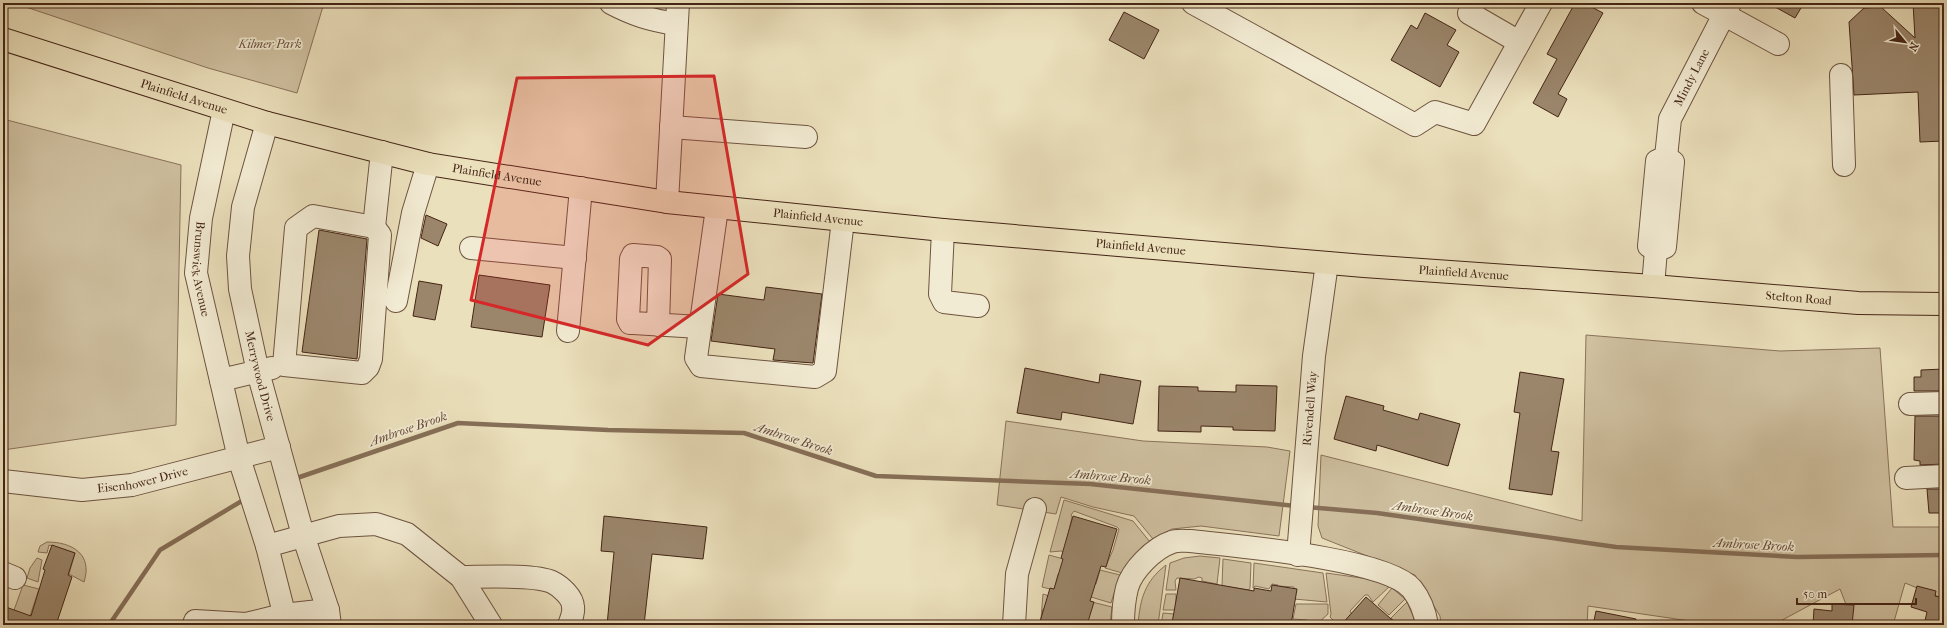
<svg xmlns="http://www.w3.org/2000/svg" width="1947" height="628" viewBox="0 0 1947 628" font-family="'IM FELL French Canon',serif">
  <rect width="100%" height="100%" fill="#ebe0bc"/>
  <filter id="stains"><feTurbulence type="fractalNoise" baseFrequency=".005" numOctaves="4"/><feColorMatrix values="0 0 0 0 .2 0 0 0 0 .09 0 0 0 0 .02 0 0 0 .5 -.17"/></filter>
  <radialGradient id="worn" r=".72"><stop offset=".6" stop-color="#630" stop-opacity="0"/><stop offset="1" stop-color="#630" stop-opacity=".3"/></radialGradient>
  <g fill="#cfc0a0" stroke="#8a725b">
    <polygon points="14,3 324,3 297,93 208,68"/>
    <polygon points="3,119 181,165 176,425 3,450"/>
    <polygon points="1586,335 1780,351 1880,348 1893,527 1944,527 1944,599 1905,583 1893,625 1854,625 1840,589 1773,625 1717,625 1588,606 1587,625 1441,625 1440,616 1415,575 1322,538 1318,526 1321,455 1582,521"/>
    <polygon points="1006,421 1143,441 1267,447 1290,451 1279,536 1201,526 1172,529 1153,539 1134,516 1093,507 1061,497 1056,514 997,505"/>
    <polygon points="1064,500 1133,521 1150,542 1138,551 1122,573 1105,568 1113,550 1119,529 1117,527 1074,511 1071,515 1072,517 1067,539 1069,553 1061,551 1050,552"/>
    <path d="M47,542C72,542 93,554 84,582L69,574L75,553L49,545L47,553L38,552L40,546Z"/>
    <polygon points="1049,555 1067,560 1062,575 1058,574 1054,590 1042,587"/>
    <polygon points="1200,556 1220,558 1217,584 1202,581 1202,578 1199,577 1194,579 1177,578 1175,581 1176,590 1166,590 1170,563 1184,558"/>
    <polygon points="37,558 42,560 38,582 27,578 30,568"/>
    <polygon points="1223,559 1251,563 1250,588 1249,590 1222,586"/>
    <polygon points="1254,563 1323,573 1327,602 1294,599 1294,587 1277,586 1278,585 1272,584 1269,589 1255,586 1253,588"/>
    <path d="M1166,565L1158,625H1138C1140,599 1145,581 1166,565Z"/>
    <polygon points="1100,570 1120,575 1111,603 1091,597 1092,584 1096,584"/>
    <polygon points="1326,573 1376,580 1390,586 1373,602 1368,595 1365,595 1350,611 1352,614 1341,625 1338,625 1330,617 1331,614"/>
    <polygon points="23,585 39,589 29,619 13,613"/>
    <polygon points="1392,588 1405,599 1389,615 1378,605"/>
    <polygon points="1043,594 1052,597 1048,610 1043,609 1041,619"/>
    <polygon points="1166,594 1176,594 1176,610 1163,610"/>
    <polygon points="1088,601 1112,607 1110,625 1089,625 1090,623 1086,622"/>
    <polygon points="1407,602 1417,625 1399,625 1391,618"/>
    <polygon points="1296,604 1328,604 1328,614 1316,625 1307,625 1307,620 1293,619"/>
    <polygon points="1163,613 1174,614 1173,625 1161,625"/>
  </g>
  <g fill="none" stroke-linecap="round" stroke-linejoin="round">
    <g stroke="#866f58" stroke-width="4.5">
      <polyline points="294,479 458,423 608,430 744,433 876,476 1090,484 1295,506"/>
      <polyline points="1307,507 1377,513 1616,547 1797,557 1944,555"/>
      <polyline points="109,625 160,550 245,499"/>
    </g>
  </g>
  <g fill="#9b866c" stroke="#442516">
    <polygon points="1575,3 1584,3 1603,13 1558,94 1567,99 1558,117 1533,103 1557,59 1547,54"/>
    <polygon points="1768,3 1804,3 1795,18"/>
    <polygon points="1913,3 1944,3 1944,141 1920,142 1918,92 1854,95 1849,22 1864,8 1881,7 1915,38"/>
    <polygon points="1124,12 1159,30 1144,59 1109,40"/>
    <polygon points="1425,13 1456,30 1447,45 1459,52 1440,87 1391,60 1411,25 1417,29"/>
    <polygon points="426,215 447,224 438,246 421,238"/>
    <polygon points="319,230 367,239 357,359 302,352"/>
    <polygon points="479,275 550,285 542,337 471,327"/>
    <polygon points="419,281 442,285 435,320 413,316"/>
    <polygon points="766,287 822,294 813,363 773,360 775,349 711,341 718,294 764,300"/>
    <polygon points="1025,368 1099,383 1100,374 1141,381 1133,424 1062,412 1061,420 1017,413"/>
    <polygon points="1944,369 1944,391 1914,391 1914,377 1921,377 1921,370"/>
    <polygon points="1520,372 1564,379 1551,451 1559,452 1552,495 1509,489 1520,413 1514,412"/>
    <polygon points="1236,385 1277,386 1275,431 1233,430 1233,427 1201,426 1201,432 1158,431 1159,386 1198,387 1198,391 1236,392"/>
    <polygon points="1346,396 1384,406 1383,410 1418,420 1420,413 1460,424 1448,466 1377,445 1376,451 1334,439"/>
    <polygon points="1915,416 1944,416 1944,464 1920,465 1920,461 1914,460"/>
    <polygon points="1927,489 1944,489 1944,513 1929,513"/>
    <polygon points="604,516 707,527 703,559 652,554 644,625 607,625 614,552 601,551"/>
    <polygon points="1073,516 1117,529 1106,567 1101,566 1090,601 1094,602 1087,625 1039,625 1050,588 1054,589 1063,559 1061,558"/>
    <polygon points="52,545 75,553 68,575 72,577 56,625 3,625 3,606 31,616 45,570 43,569"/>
    <polygon points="1180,578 1254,591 1254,588 1271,591 1272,585 1297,589 1291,625 1183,625 1172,623"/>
    <polygon points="1917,586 1936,591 1935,596 1944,598 1944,625 1924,625 1927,612 1911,607"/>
    <polygon points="1366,597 1398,625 1341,625"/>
    <polygon points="1832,604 1854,605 1852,625 1813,625 1814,609 1832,611"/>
    <polygon points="1596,611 1636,619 1636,625 1593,625"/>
  </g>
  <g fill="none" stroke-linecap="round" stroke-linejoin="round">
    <defs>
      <g id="minor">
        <path d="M611,3C634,15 650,20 676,24"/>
        <polyline points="1193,3 1415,125 1435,112 1474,124 1541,3"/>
        <polyline points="1474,3 1469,13 1519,42"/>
        <polyline points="1703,3 1778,44"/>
        <polyline points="1841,75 1844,165"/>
        <path id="s1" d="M224,110L201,218L196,273L239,458L267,546L287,625"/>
        <path id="s2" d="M267,123L243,207L238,256L240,289L258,372L303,535L328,610L330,625"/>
        <polyline points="671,127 806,137"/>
        <polygon points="1666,157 1673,162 1665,247 1656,250 1649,246 1657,161"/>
        <path id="s3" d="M1666,157L1670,119L1730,3"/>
        <polyline points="667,202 678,3"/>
        <polyline points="717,208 696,358 701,366 815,377 825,371 843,220"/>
        <polygon points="313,216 374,227 380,235 371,359 368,367 362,373 284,365 296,228"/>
        <polyline points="374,227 382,152"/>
        <polyline points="943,230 940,294 944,302 978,306"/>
        <polyline points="471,248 575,258"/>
        <polyline points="1653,286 1656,250"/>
        <polyline points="396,301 413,213 428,164"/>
        <polyline points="658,325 660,259 657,257 633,255 631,259 628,319 630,323 633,323 700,327"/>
        <polyline points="568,331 581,188"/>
        <polyline points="221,380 272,368"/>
        <polyline points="1910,404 1944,403"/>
        <polyline points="1906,478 1944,476"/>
        <path id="s4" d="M3,481L82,490L132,485L279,447"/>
        <polyline points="267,546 339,526 376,524 407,534 461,577 491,625"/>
        <path id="s5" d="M1298,555L1314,356L1327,263"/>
        <polyline points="3,573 15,578"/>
        <path d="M461,577C483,577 534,574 552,582C560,586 573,597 573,607C574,613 571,620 569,625"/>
        <polyline points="194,625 195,621 246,624 283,615 328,610"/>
        <polyline points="1014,625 1017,574 1035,509"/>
        <path d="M1123,625C1123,613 1124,600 1127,588C1132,570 1154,548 1172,542C1177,540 1184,541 1190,541C1234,546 1386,558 1412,589C1420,599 1425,613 1427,625"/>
      </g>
      <g id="major">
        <path id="s6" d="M3,39L267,123L428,164L667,202L943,230L1364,266L1653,286L1858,303L1944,304"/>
      </g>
    </defs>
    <use href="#minor" stroke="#6e5440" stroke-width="24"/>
    <use href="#major" stroke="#442516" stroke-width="24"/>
    <use href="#minor" stroke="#f2ebd3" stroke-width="22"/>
    <use href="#major" stroke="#ebe0bc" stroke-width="22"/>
  </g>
  <path fill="#d62828" fill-opacity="0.2" stroke="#d62828" stroke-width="3" stroke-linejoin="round" d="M714,76L748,274L648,345L471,300L517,78Z"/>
  <g text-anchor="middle" stroke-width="3.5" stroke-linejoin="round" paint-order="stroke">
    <g font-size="12" font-style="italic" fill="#674c38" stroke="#f2ebd3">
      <text x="270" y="48">Kilmer Park</text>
    </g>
    <g font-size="12" fill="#442516" stroke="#f2ebd3">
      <text dy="4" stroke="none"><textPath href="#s3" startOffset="85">Mindy Lane</textPath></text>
      <text dy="4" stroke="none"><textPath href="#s6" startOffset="190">Plainfield Avenue</textPath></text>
      <text dy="4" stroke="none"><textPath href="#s6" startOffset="513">Plainfield Avenue</textPath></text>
      <text dy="4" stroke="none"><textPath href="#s6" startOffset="837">Plainfield Avenue</textPath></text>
      <text dy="4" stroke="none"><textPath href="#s6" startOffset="1161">Plainfield Avenue</textPath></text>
      <text dy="4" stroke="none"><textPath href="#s1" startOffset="162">Brunswick Avenue</textPath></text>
      <text dy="4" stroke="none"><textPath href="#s6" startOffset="1485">Plainfield Avenue</textPath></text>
      <text dy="4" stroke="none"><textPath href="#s6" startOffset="1821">Stelton Road</textPath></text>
      <text dy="4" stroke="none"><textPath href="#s2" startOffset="259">Merrywood Drive</textPath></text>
      <text dy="4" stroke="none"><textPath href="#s5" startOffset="147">Rivendell Way</textPath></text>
      <text dy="4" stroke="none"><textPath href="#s4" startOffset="141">Eisenhower Drive</textPath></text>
    </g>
    <g font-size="13" font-style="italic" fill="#654a37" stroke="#f2ebd3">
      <text transform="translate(408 428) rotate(-19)" y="5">Ambrose Brook</text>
      <text transform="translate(794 438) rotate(18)" y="5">Ambrose Brook</text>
      <text transform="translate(1111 476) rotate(5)" y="5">Ambrose Brook</text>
      <text transform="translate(1433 510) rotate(8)" y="5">Ambrose Brook</text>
      <text transform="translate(1754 544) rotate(3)" y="5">Ambrose Brook</text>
    </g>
  </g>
  <rect width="1947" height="628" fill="none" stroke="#ebe0bc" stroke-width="16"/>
  <rect x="4" y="4" width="1939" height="620" fill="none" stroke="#442516" stroke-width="2"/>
  <rect x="8" y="8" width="1931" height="612" fill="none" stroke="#442516"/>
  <g transform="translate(1905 42) rotate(119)" stroke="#f2ebd3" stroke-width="3" paint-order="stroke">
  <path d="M0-3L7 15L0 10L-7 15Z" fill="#442516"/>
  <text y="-6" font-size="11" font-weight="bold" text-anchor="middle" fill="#442516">N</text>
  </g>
  <path d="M1797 598v6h119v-6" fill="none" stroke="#442516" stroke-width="2"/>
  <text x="1803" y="598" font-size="12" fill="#442516" stroke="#f2ebd3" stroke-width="3" paint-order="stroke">50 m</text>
  <rect width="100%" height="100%" filter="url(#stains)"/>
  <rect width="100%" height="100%" fill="url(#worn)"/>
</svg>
